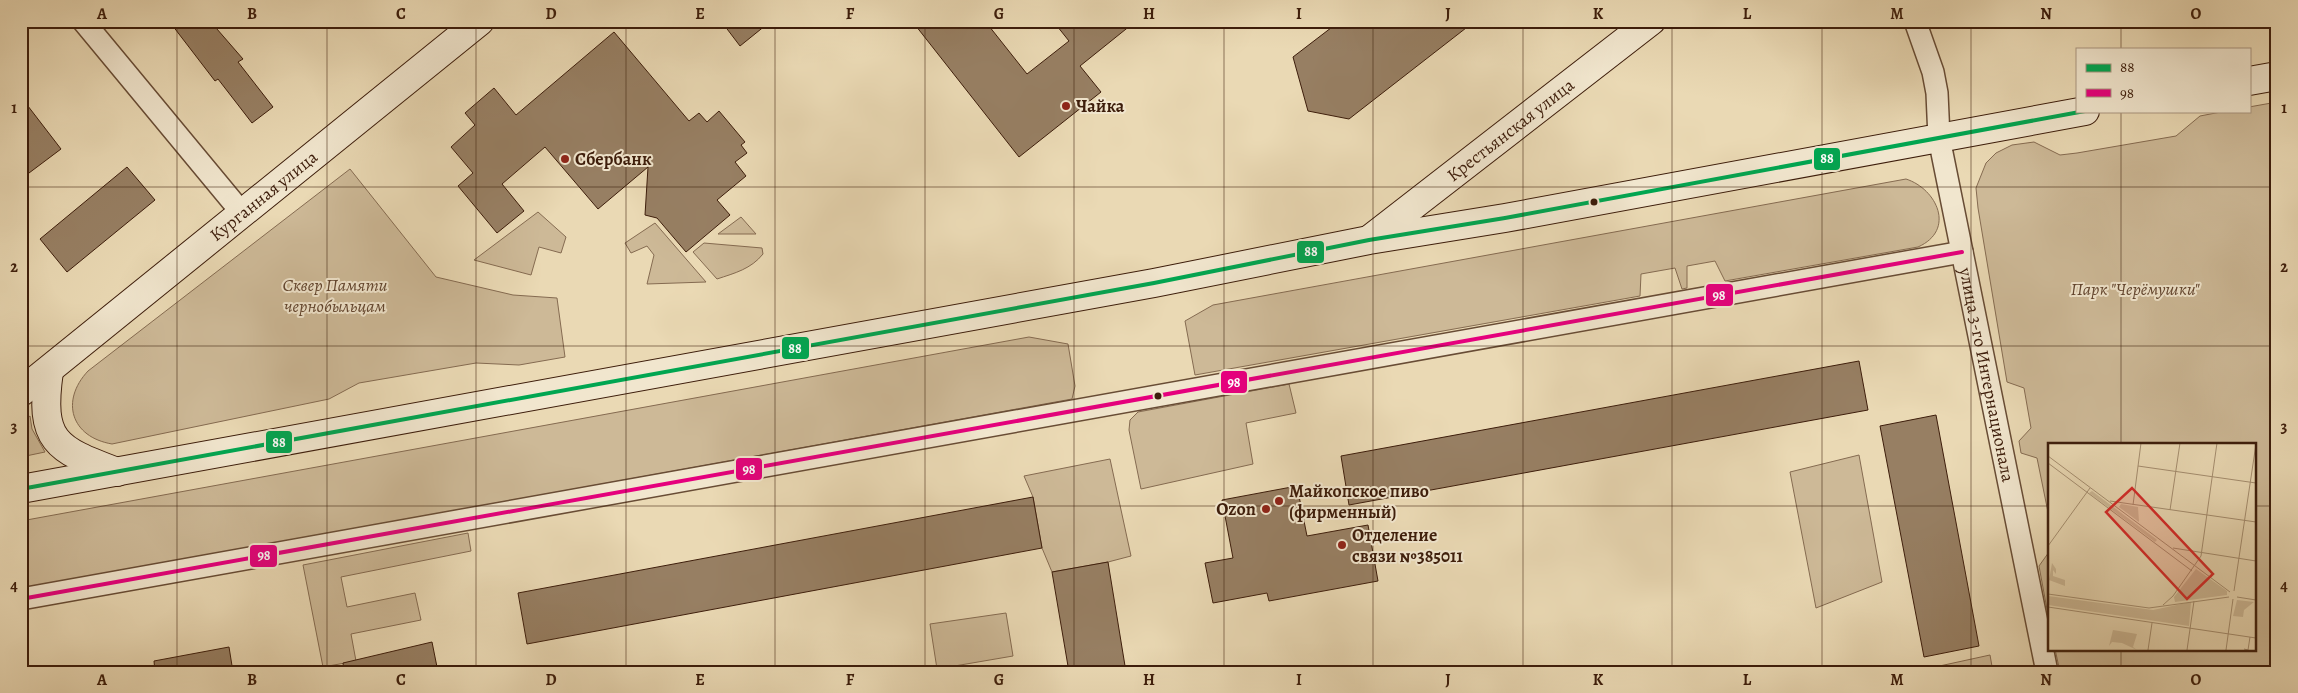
<svg xmlns="http://www.w3.org/2000/svg" width="2298" height="693" viewBox="0 0 2298 693" font-family="Alegreya,serif">
  <rect width="100%" height="100%" fill="#ead9b4"/>
  <filter id="stains"><feTurbulence type="fractalNoise" baseFrequency=".004" numOctaves="4"/><feColorMatrix values="0 0 0 0 .2 0 0 0 0 .09 0 0 0 0 .02 0 0 0 .5 -.17"/></filter>
  <radialGradient id="worn" r=".72"><stop offset=".6" stop-color="#630" stop-opacity="0"/><stop offset="1" stop-color="#630" stop-opacity=".3"/></radialGradient>
  <g fill="#cdb997" stroke="#856b51">
    <polygon points="2277,102 2277,672 2060,672 2055,649 2254,649 2254,444 2049,444 2049,517 2037,458 2021,453 2019,441 2031,428 2024,388 2007,382 1978,208 1976,188 1986,163 1996,153 2012,145 2034,142 2060,155 2077,153 2176,136 2200,116 2226,111 2249,111 2249,107"/>
    <path d="M350,169L436,277L513,295L557,298L565,357L519,365L476,363L359,383L329,399L112,444C71,437 60,401 88,371Z"/>
    <path d="M1906,179C1937,189 1956,230 1918,247L1725,281L1715,261L1687,266V288L1682,289L1675,268L1641,274L1640,296L1195,375L1185,321L1213,305Z"/>
    <polygon points="538,212 566,237 561,253 539,247 531,275 474,260"/>
    <polygon points="741,217 756,234 718,234"/>
    <polygon points="655,223 706,282 647,284 654,255 647,246 631,253 625,243"/>
    <path d="M704,243L762,248L763,254C751,269 735,273 717,279L693,252Z"/>
    <polygon points="1029,337 1068,344 1075,386 1072,399 21,589 21,521"/>
    <polygon points="1289,384 1296,413 1246,423 1253,464 1141,489 1129,430 1130,420 1138,412"/>
    <polygon points="30,416 32,429 45,452 21,457 21,423"/>
    <polygon points="1859,455 1882,582 1816,608 1790,472"/>
    <polygon points="1110,459 1131,556 1108,562 1052,572 1042,548 1033,497 1024,476"/>
    <polygon points="468,533 471,551 341,577 347,607 415,593 421,620 351,634 356,661 323,667 303,565"/>
    <polygon points="2049,552 2049,620 2039,566"/>
    <polygon points="1006,613 1013,656 937,669 930,624"/>
    <polygon points="1990,655 1993,672 1912,672"/>
  </g>
  <g fill="#977f63" stroke="#3d1d0b">
    <polygon points="169,21 210,21 243,59 238,62 273,107 252,123 218,79 215,81"/>
    <polygon points="721,21 771,21 740,46"/>
    <polygon points="912,21 985,21 1027,74 1069,41 1053,21 1136,21 1080,66 1101,92 1019,157"/>
    <polygon points="1340,21 1475,21 1349,119 1308,111 1293,57"/>
    <polygon points="614,32 689,121 699,113 707,122 719,111 745,142 741,145 747,153 735,162 746,176 717,200 730,215 686,252 657,218 645,215 648,167 598,209 545,147 502,184 524,211 497,233 458,186 473,173 451,147 475,125 465,113 494,88 516,115"/>
    <polygon points="21,97 61,149 21,179"/>
    <polygon points="127,167 155,200 67,272 40,239"/>
    <polygon points="1859,361 1868,410 1349,505 1341,456"/>
    <polygon points="1936,415 1979,646 1924,657 1880,426"/>
    <polygon points="1297,486 1307,536 1368,525 1378,581 1269,601 1267,593 1213,603 1205,563 1233,558 1222,500"/>
    <polygon points="1033,497 1042,548 527,644 518,593"/>
    <polygon points="1108,562 1126,672 1069,672 1052,572"/>
    <polygon points="432,642 438,672 344,672 343,663"/>
    <polygon points="229,647 233,672 155,672 154,661"/>
  </g>
  <g fill="none" stroke-linecap="round" stroke-linejoin="round">
    <defs>
      <g id="street">
        <polyline points="83,21 242,213"/>
        <path id="s1" d="M1915,21L1933,72L1937,93L1939,138L2047,672"/>
        <polyline points="21,599 1962,252"/>
      </g>
      <g id="secondary">
        <polyline points="2249,81 2277,76"/>
        <path id="s2" d="M1370,239L1651,21"/>
        <path d="M49,371C39,441 55,449 117,472"/>
        <path id="s3" d="M21,392L480,21"/>
        <polyline points="21,489 1154,283 1369,240 1505,218 2085,111"/>
      </g>
    </defs>
    <use href="#street" stroke="#684c35" stroke-width="24"/>
    <use href="#secondary" stroke="#3d1d0b" stroke-width="30"/>
    <use href="#street" stroke="#f1e6ce" stroke-width="21"/>
    <use href="#secondary" stroke="#f1e6ce" stroke-width="28"/>
    <defs>
      <polyline id="bus-1" points="21,489 1154,283 1369,240 1505,218 2085,111"/>
      <polyline id="bus-2" points="21,599 1962,252"/>
    </defs>
    <use href="#bus-1" stroke="#f1e6ce" stroke-width="8"/>
    <use href="#bus-2" stroke="#f1e6ce" stroke-width="8"/>
    <use href="#bus-1" stroke="#00a651" stroke-width="4"/>
    <use href="#bus-2" stroke="#e5007d" stroke-width="4"/>
  </g>
  <path fill="none" stroke="#3d1d0b" stroke-width="1" stroke-opacity="0.55" d="M177,21V672M327,21V672M476,21V672M626,21V672M775,21V672M925,21V672M1074,21V672M1224,21V672M1373,21V672M1523,21V672M1672,21V672M1822,21V672M1971,21V672M2121,21V49M2121,111V444M21,187H2277M21,346H2277M21,506H2049M2254,506H2277M2121,649V672"/>
  <g fill="#8f2418" stroke="#f1e6ce" stroke-width="2">
    <circle cx="1066" cy="106" r="5"/>
    <circle cx="565" cy="159" r="5"/>
    <circle cx="1279" cy="501" r="5"/>
    <circle cx="1266" cy="509" r="5"/>
    <circle cx="1342" cy="545" r="5"/>
  </g>
  <g fill="#3d1d0b" stroke="#f1e6ce" stroke-width="2">
    <circle cx="1594" cy="202" r="4.5"/>
    <circle cx="1158" cy="396" r="4.5"/>
  </g>
  <g text-anchor="middle" stroke-width="4" stroke-linejoin="round" paint-order="stroke">
    <g font-size="18" font-weight="bold" fill="#3d1d0b" stroke="#f1e6ce" text-anchor="start">
      <text x="1076" y="112">Чайка</text>
      <text x="575" y="165">Сбербанк</text>
      <text x="1289" y="497">Майкопское пиво<tspan x="1289" dy="21">(фирменный)</tspan></text>
      <text x="1256" y="515" text-anchor="end">Ozon</text>
      <text x="1352" y="541">Отделение<tspan x="1352" dy="21">связи №385011</tspan></text>
    </g>
    <g font-size="18" fill="#3d1d0b" stroke="#f1e6ce">
      <text dy="6" stroke="none"><textPath href="#s2" startOffset="178">Крестьянская улица</textPath></text>
      <text dy="6" stroke="none"><textPath href="#s3" startOffset="312">Курганная улица</textPath></text>
      <text dy="6" stroke="none"><textPath href="#s1" startOffset="362">улица 3-го Интернационала</textPath></text>
    </g>
    <g font-size="18" font-style="italic" fill="#61442e" stroke="#f1e6ce">
      <text x="335" y="291">Сквер Памяти<tspan x="335" dy="21">чернобыльцам</tspan></text>
      <text x="2135" y="295">Парк "Черёмушки"</text>
    </g>
  </g>
  <g transform="translate(2048 443)">
    <rect width="208" height="208" fill="#ead9b4"/>
    <path d="M44,48L108,96L109,97L107,99L41,50ZM73,61L90,64L91,79L71,64ZM4,120L8,126V131L5,127V133L17,137V143L1,137ZM148,126L179,148V152L127,159L126,154ZM0,153L105,167L143,159L141,183L0,162ZM189,157L206,159L196,167L195,174L185,173ZM65,187L89,191L85,204L89,207L74,200L64,199L61,203Z" fill="#cdb997"/>
    <path fill="none" stroke="#a58e70" stroke-width="1" d="M0,13L182,149M0,20L144,128M90,23L208,40M62,58L208,79M85,62L93,0M122,67L132,0M0,103L42,45M125,105L208,118M186,148L208,1M0,151L101,165L181,154M189,154L208,157M115,162L125,153L153,113L169,0M0,164L208,195M142,186L146,158M196,206L200,207L202,194M100,207L104,180M139,207L142,186M178,207L185,156"/>
    <path fill="#d62828" fill-opacity="0.15" stroke="#d62828" stroke-width="2.5" d="M84,45L165,131L139,156L58,69Z"/>
    <rect width="208" height="208" fill="none" stroke="#3d1d0b" stroke-width="2.5"/>
  </g>
  <g stroke="#f1e6ce" stroke-width="2">
    <rect x="1813" y="147" width="28" height="24" rx="5" fill="#00a651"/>
    <rect x="1296" y="240" width="29" height="24" rx="5" fill="#00a651"/>
    <rect x="1705" y="283" width="29" height="24" rx="5" fill="#e5007d"/>
    <rect x="781" y="336" width="29" height="24" rx="5" fill="#00a651"/>
    <rect x="1220" y="370" width="28" height="24" rx="5" fill="#e5007d"/>
    <rect x="265" y="430" width="28" height="24" rx="5" fill="#00a651"/>
    <rect x="735" y="457" width="28" height="24" rx="5" fill="#e5007d"/>
    <rect x="249" y="544" width="29" height="24" rx="5" fill="#e5007d"/>
  </g>
  <g font-size="14" text-anchor="middle" font-weight="bold" fill="#fff">
    <text x="1827" y="163">88</text>
    <text x="1311" y="256">88</text>
    <text x="1719" y="300">98</text>
    <text x="795" y="353">88</text>
    <text x="1234" y="387">98</text>
    <text x="279" y="447">88</text>
    <text x="749" y="474">98</text>
    <text x="264" y="560">98</text>
  </g>
  <rect width="2298" height="693" fill="none" stroke="#ead9b4" stroke-width="55"/>
  <rect x="2076" y="48" width="175" height="65" fill="#f1e6ce" stroke="#a99680"/>
  <rect x="2086" y="64" width="25" height="8" fill="#00a651" stroke="#a99680"/>
  <text x="2120" y="72" font-size="15" fill="#3d1d0b">88</text>
  <rect x="2086" y="89" width="25" height="8" fill="#e5007d" stroke="#a99680"/>
  <text x="2120" y="98" font-size="15" fill="#3d1d0b">98</text>
  <rect x="28" y="28" width="2242" height="638" fill="none" stroke="#3d1d0b" stroke-width="2"/>
  <g font-size="16" text-anchor="middle" font-weight="bold" fill="#3d1d0b">
    <text x="102" y="19">A</text>
    <text x="252" y="19">B</text>
    <text x="401" y="19">C</text>
    <text x="551" y="19">D</text>
    <text x="700" y="19">E</text>
    <text x="850" y="19">F</text>
    <text x="999" y="19">G</text>
    <text x="1149" y="19">H</text>
    <text x="1299" y="19">I</text>
    <text x="1448" y="19">J</text>
    <text x="1598" y="19">K</text>
    <text x="1747" y="19">L</text>
    <text x="1897" y="19">M</text>
    <text x="2046" y="19">N</text>
    <text x="2196" y="19">O</text>
    <text x="14" y="113">1</text>
    <text x="2284" y="113">1</text>
    <text x="14" y="272">2</text>
    <text x="2284" y="272">2</text>
    <text x="14" y="432">3</text>
    <text x="2284" y="432">3</text>
    <text x="14" y="591">4</text>
    <text x="2284" y="591">4</text>
    <text x="102" y="685">A</text>
    <text x="252" y="685">B</text>
    <text x="401" y="685">C</text>
    <text x="551" y="685">D</text>
    <text x="700" y="685">E</text>
    <text x="850" y="685">F</text>
    <text x="999" y="685">G</text>
    <text x="1149" y="685">H</text>
    <text x="1299" y="685">I</text>
    <text x="1448" y="685">J</text>
    <text x="1598" y="685">K</text>
    <text x="1747" y="685">L</text>
    <text x="1897" y="685">M</text>
    <text x="2046" y="685">N</text>
    <text x="2196" y="685">O</text>
  </g>
  <rect width="100%" height="100%" filter="url(#stains)"/>
  <rect width="100%" height="100%" fill="url(#worn)"/>
</svg>
